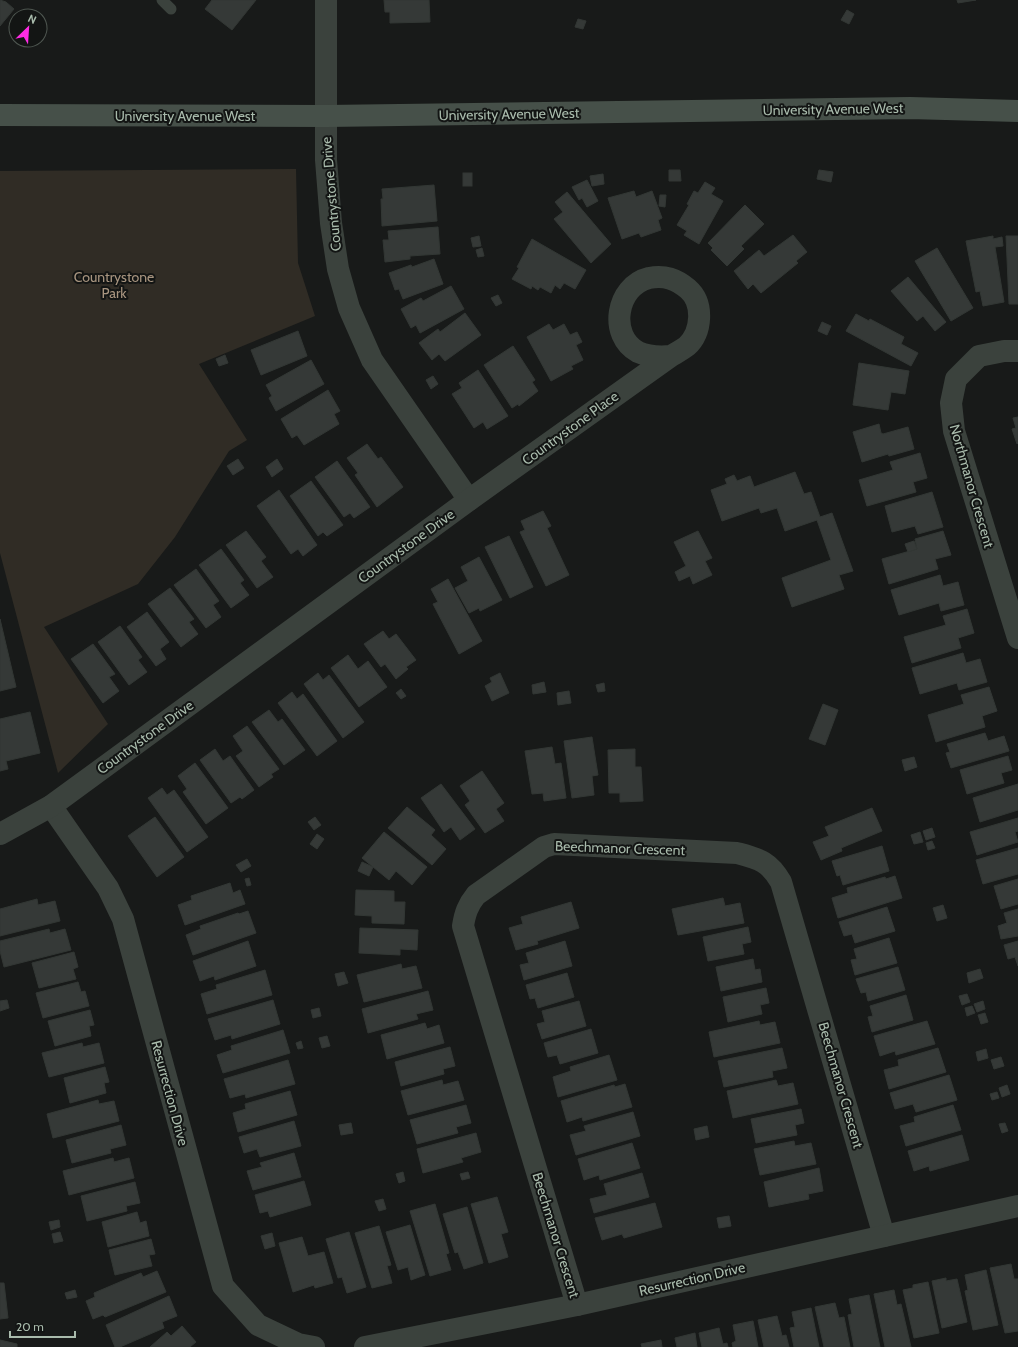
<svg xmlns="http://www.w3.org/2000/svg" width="1018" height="1347" viewBox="0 0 1018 1347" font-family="Cabin,sans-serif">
  <rect width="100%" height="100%" fill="#181a19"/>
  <polygon fill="#302c25" points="296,169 298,263 315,316 199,364 247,440 229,451 175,537 138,584 44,627 108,724 58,773 0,553 0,171"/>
  <g fill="#353937" stroke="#323734">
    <polygon points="0,0 6,2 14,9 0,26"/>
    <polygon points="212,0 256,0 232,30 205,9"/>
    <polygon points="384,0 429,0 430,22 390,23 390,12 385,12"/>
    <polygon points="957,0 976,0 958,3"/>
    <polygon points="847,10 854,14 849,24 841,20"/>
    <polygon points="578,19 586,21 583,29 575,27"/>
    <polygon points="669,170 680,170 681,181 669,181"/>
    <polygon points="819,170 833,172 831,182 817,179"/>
    <rect x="463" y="173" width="9" height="13"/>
    <polygon points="603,174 604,184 592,186 590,176"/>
    <polygon points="587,180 598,201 587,207 582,198 579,200 572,187"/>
    <polygon points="705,182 715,188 711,194 723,201 699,244 684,235 687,231 677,225 689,205 687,204 694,191 698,193"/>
    <polygon points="434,185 437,221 382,226 381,199 383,199 382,189"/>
    <polygon points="634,191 636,197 652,191 662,218 658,220 661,230 641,237 639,233 622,239 608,198"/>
    <polygon points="567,192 611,244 591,263 554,219 563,212 555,202"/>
    <polygon points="660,195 666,195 665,207 659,206"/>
    <polygon points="745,205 764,224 741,246 744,249 727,266 711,250 713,248 708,243"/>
    <polygon points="438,227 440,254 410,256 410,259 385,262 383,240 389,240 388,231"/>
    <polygon points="793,235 807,252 796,261 798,263 761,293 753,284 748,289 734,271 759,250 764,256"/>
    <polygon points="479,236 481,246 473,247 471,238"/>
    <polygon points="993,236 993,239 1002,237 1003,246 995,247 1004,302 983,306 980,291 976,292 966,241"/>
    <polygon points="1006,236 1018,236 1018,304 1009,304"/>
    <polygon points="532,239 586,270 575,289 564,283 560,289 555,285 551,293 540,287 538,290 532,286 531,289 512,279 519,268 517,267"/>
    <polygon points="482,248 484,256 478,257 476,250"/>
    <polygon points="937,248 973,308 951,321 915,261"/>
    <polygon points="434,259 443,284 403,299 399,289 395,290 389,273 411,265 412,267"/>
    <polygon points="908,277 946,322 935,331 923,316 917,321 891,291"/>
    <polygon points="451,286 464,309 420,333 416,325 411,328 401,309 421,298 423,301"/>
    <polygon points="498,295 502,303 496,306 491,298"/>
    <polygon points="465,313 481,335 445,361 439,354 432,360 419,343 438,329 440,332"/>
    <polygon points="856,314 869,321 870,319 904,337 901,344 918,353 911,366 846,331"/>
    <polygon points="822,322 831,326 827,335 818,331"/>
    <polygon points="549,324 553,330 564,324 570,335 577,332 582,342 576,345 583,360 571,366 573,369 551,381 527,337"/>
    <polygon points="298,331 307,356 261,375 251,350"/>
    <polygon points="513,346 535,380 532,382 538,391 519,406 518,404 512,408 484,365"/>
    <polygon points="225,355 228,363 219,366 216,359"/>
    <polygon points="311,360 324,384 276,411 269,398 272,396 266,385"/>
    <polygon points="859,363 909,371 905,394 891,392 888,410 853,405"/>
    <polygon points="478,370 508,416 487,429 483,422 474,428 452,394 462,388 459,383"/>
    <polygon points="433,376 438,384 431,389 426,380"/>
    <polygon points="328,390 340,411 334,414 339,424 304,445 297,435 292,438 281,419"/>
    <polygon points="1018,417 1018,443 1017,444 1012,429 1016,428 1013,418"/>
    <polygon points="879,424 881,433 883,434 908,427 914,449 889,456 888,454 862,462 853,432"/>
    <polygon points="367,444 378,459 381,457 403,487 377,507 355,475 358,473 347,458"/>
    <polygon points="920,453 927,478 913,482 916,492 867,506 859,480 893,470 890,462"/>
    <polygon points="238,459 244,468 233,475 227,466"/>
    <polygon points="277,459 283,469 272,477 266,467"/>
    <polygon points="337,461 370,507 354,518 350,513 344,517 315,477"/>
    <polygon points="795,472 804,494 811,492 820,517 832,513 853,571 839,575 844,589 792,607 782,578 831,560 817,520 785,531 777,508 761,513 759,508 722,521 711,490 727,484 725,479 734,475 737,481 750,476 754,487"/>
    <polygon points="311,481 343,525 327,536 323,532 318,536 290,496"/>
    <polygon points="279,490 317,545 303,556 298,549 291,554 257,506"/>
    <polygon points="932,492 943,527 918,534 915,526 892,532 885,506"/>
    <polygon points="543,511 551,526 547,528 569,575 546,586 520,532 525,530 521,521"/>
    <polygon points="246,531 266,557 261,561 273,577 257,588 226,545"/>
    <polygon points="698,531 712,558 705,561 712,575 693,584 690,576 679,581 675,572 686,566 674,542"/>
    <polygon points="943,531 951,555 935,559 938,569 889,584 882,559 917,549 915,539"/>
    <polygon points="509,536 533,587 510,598 485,547"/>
    <polygon points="914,541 917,549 908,552 905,544"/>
    <polygon points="221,549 244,580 240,583 249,595 231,608 199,565"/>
    <polygon points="479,557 502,600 480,611 479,608 469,613 455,588 468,581 461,567"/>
    <polygon points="196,569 219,601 213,605 221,617 206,628 174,585"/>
    <polygon points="940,575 943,586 958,582 964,605 941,611 939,603 899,615 891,590"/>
    <polygon points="448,579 482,641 459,654 433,604 438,602 431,589"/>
    <polygon points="170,588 194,619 189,622 198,634 181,647 148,604"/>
    <polygon points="967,609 974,633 958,638 961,648 912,663 904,637 946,625 943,616"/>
    <polygon points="147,612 169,642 160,649 166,659 156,666 127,627"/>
    <polygon points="0,619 16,687 0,691"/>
    <polygon points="120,626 142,657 138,660 147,672 129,685 98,642"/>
    <polygon points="383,631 389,639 396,634 416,660 406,667 408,669 396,679 385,664 381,667 364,644"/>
    <polygon points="93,644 115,674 109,677 119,691 103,703 71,659"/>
    <polygon points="963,653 966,663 980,659 987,682 959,690 957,683 920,694 912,668"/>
    <polygon points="348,655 358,669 368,661 387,687 359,707 331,668"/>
    <polygon points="318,673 323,680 329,675 364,722 343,738 304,684"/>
    <polygon points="500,673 509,693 492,701 485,686 492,682 490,678"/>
    <polygon points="544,682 546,692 533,694 532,685"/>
    <polygon points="604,683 605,691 598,692 596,685"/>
    <polygon points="989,687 997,711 982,716 985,727 936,742 928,715 964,704 961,695"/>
    <polygon points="401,689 406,696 401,699 396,693"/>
    <polygon points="569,691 571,703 558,705 557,693"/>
    <polygon points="292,692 297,699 303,694 337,741 317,756 278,703"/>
    <polygon points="823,704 838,710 825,745 809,739"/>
    <polygon points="269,710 278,722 282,719 305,750 284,765 252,722"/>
    <polygon points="30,712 40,753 6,761 8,769 0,771 0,719"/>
    <polygon points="247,726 279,769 271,774 273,777 259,787 236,756 243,751 233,736"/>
    <polygon points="985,733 988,741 1004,736 1009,751 951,768 946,753 950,752 947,744"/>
    <polygon points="592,737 598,775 592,776 594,795 572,798 564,741"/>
    <polygon points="552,747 555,764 561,763 566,798 544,801 543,793 532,794 525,751"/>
    <polygon points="215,749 223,761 230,756 254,790 242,799 240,797 231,803 200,760"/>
    <polygon points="635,749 635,767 641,767 643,801 620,802 620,793 609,793 608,750"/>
    <polygon points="1008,756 1012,770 1001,773 1004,783 967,794 960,770"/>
    <polygon points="914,757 917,767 905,771 902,760"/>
    <polygon points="195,763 228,808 206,824 183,792 187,789 178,776"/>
    <polygon points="482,771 504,803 496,809 504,821 485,833 465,805 470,801 460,786"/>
    <polygon points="441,784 475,829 460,840 451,827 444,832 421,798"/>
    <polygon points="1018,784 1018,810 980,822 973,798"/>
    <polygon points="162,788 167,795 174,790 208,837 187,852 148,798"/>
    <polygon points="407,807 435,830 431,835 446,849 432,865 388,828"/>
    <polygon points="872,808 882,831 841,848 842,851 821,860 813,842 829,836 825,827"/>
    <polygon points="155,817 184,857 157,877 128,836"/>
    <polygon points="315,817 321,825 314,830 308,822"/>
    <polygon points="1018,818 1018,831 1015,832 1018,842 977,855 970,832"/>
    <polygon points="932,828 935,837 926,840 923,831"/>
    <polygon points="384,832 427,867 412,885 396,871 389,880 362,858"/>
    <polygon points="920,832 923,842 914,844 911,835"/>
    <polygon points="317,834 324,839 317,849 310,844"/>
    <polygon points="932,841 935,848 928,850 926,843"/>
    <polygon points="882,846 889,871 843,885 840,875 837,876 832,861"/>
    <polygon points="1018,848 1018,874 983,884 976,860"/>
    <polygon points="247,859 251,866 241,872 236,865"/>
    <polygon points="362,862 373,867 369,876 358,871"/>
    <polygon points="895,876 902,898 838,918 832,898 848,893 847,888 885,877 886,879"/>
    <polygon points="249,878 251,885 247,886 245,879"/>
    <polygon points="1018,879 1018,904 1001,909 994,886"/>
    <polygon points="230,883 233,893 240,890 245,904 185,925 178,905 192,900 191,896"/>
    <polygon points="356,890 394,891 394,902 405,902 404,924 372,923 372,916 355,915"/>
    <polygon points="723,898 725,906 740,903 744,923 678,935 672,909"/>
    <polygon points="37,899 38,905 55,901 60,921 0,936 0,909"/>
    <polygon points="571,902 579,928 537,941 538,944 516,950 509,928 523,924 521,917"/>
    <polygon points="943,905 947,918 937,921 933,908"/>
    <polygon points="887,907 895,931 855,943 852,934 844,936 839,922"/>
    <polygon points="1018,909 1018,936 1001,939 998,926 1007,923 1004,913"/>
    <polygon points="248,911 256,933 193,955 186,935 201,929 200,926 238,913 239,914"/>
    <polygon points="748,927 751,942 742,944 744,954 708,961 703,937"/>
    <polygon points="360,928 418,930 417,950 400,949 400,955 359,953"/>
    <polygon points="49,929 50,933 65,929 71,950 4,967 0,951 0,941"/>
    <polygon points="889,938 897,963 855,975 851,960 857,959 854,949"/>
    <polygon points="248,941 256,966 215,980 214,976 200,981 193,961"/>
    <polygon points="565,941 572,966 524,980 520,965 529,963 526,953"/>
    <polygon points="1018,941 1018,966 1015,957 1008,959 1004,945"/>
    <polygon points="74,952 78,967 73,969 76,979 39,988 32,963"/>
    <polygon points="753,959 755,970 760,969 762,982 721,991 716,967"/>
    <polygon points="401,964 402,969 416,966 422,988 364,1002 357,975"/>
    <polygon points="898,967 905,990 868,1001 866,992 861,993 856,979"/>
    <polygon points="980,969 983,978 969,983 967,973"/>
    <polygon points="265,970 272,995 207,1014 201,994 217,989 216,985"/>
    <polygon points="344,972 348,983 338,986 335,974"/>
    <polygon points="567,973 574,997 538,1008 535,998 530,999 526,985"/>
    <polygon points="78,982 81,992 85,991 89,1006 43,1018 36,993"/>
    <polygon points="766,988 769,1003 760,1005 762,1014 728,1022 723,997"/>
    <polygon points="428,991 433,1010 416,1014 418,1019 368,1033 362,1009"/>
    <polygon points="967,994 970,1002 962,1005 959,996"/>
    <polygon points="906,995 913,1020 872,1032 868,1017 873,1016 870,1006"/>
    <polygon points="7,1000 9,1008 0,1011 0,1001"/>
    <polygon points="273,1000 280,1024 232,1039 231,1035 215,1040 208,1019"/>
    <polygon points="579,1001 586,1026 542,1039 537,1024 545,1022 542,1011"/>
    <polygon points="983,1001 985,1009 977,1012 974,1004"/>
    <polygon points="972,1006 975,1013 967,1016 965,1008"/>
    <polygon points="319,1008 321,1016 313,1018 311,1010"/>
    <polygon points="90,1010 94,1025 89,1026 91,1036 55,1046 48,1021"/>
    <polygon points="985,1013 988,1022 981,1024 978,1015"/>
    <polygon points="759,1021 760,1025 775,1022 780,1043 714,1057 709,1032"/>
    <polygon points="927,1021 935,1044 896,1055 895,1051 880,1056 874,1036"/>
    <polygon points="425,1023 427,1029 439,1025 444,1043 387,1059 381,1035"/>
    <polygon points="591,1029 598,1053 560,1064 557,1055 548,1057 544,1043"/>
    <polygon points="283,1030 290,1053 223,1073 217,1055 232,1050 231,1046"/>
    <polygon points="327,1036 330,1046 322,1048 319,1038"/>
    <polygon points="301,1041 303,1048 298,1049 296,1043"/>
    <polygon points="82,1043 83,1047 99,1043 104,1063 49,1077 42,1053"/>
    <polygon points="450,1047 455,1066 443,1069 444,1074 401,1086 395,1062"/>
    <polygon points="782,1048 787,1068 772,1071 773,1077 724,1087 718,1061"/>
    <polygon points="938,1048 946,1072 889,1089 884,1070 899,1066 898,1060"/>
    <polygon points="986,1049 988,1058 978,1061 976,1052"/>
    <polygon points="609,1055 617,1080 558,1097 553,1077 571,1071 570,1067"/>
    <polygon points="1001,1057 1004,1066 994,1069 991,1060"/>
    <polygon points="288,1060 295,1084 246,1098 245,1094 230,1098 224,1079"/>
    <polygon points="105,1067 109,1082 104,1083 106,1093 70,1103 64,1078"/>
    <polygon points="949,1075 957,1100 916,1112 913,1104 895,1109 890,1093"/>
    <polygon points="442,1080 443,1085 458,1081 464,1100 408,1115 401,1091"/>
    <polygon points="776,1080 778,1086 793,1083 798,1104 733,1118 727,1091"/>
    <polygon points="625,1084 632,1107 583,1121 582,1117 567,1122 561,1101 614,1085 615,1087"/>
    <polygon points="1007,1085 1010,1094 1002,1097 999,1088"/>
    <polygon points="290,1091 297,1115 238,1132 233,1113 246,1109 245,1104"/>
    <polygon points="997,1092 999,1098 992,1100 990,1094"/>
    <polygon points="98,1100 99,1104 114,1101 119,1121 53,1138 47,1114"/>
    <polygon points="466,1105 471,1123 456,1127 458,1133 417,1144 410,1120"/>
    <polygon points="953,1105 961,1130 906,1146 900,1126 915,1122 914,1117"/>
    <polygon points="801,1109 804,1123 795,1125 797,1135 756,1143 751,1119"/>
    <polygon points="633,1112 640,1136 576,1155 570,1135 586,1131 584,1126"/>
    <polygon points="294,1121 301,1146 260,1157 257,1149 244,1153 239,1137"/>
    <polygon points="351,1123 353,1133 341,1135 339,1125"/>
    <polygon points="1005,1123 1008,1131 1002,1133 999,1124"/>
    <polygon points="121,1125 126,1145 110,1149 111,1153 72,1163 66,1140"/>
    <polygon points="707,1126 709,1137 696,1140 694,1129"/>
    <polygon points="476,1133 481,1152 461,1158 463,1162 423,1173 417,1149"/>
    <polygon points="962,1135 969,1160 930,1171 929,1166 914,1171 908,1151"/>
    <polygon points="794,1141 795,1146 811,1143 816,1164 760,1175 754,1149"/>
    <polygon points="632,1143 640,1168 600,1180 599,1175 584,1180 578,1159"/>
    <polygon points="294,1153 301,1177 253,1190 247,1171 262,1167 260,1163"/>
    <polygon points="113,1158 114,1162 129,1158 134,1178 69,1195 63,1171"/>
    <polygon points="819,1168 823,1191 808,1194 809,1199 769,1207 764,1182"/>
    <polygon points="403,1172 405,1181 399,1183 396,1174"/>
    <polygon points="468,1172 470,1178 462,1180 460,1174"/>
    <polygon points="642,1173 649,1197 594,1213 590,1199 607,1195 604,1184"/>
    <polygon points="304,1181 311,1205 270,1217 268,1211 260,1213 255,1195"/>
    <polygon points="135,1182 140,1203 126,1206 127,1211 87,1221 81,1196"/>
    <polygon points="497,1197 508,1232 501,1234 508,1257 489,1263 471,1204"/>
    <polygon points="383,1199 386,1209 379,1211 375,1201"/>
    <polygon points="655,1203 662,1227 624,1238 622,1234 602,1240 595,1218"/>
    <polygon points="435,1204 449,1253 446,1254 451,1270 430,1276 410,1211"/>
    <polygon points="467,1207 483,1263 464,1269 458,1252 455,1253 443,1214"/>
    <polygon points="137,1212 140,1223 146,1221 149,1236 108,1247 102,1222"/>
    <polygon points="729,1216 731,1226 719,1228 717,1218"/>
    <polygon points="59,1220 60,1227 51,1230 49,1222"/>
    <polygon points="410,1225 425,1275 411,1280 408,1267 398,1270 386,1232"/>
    <polygon points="379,1226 391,1265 387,1266 392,1283 372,1288 355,1233"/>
    <polygon points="60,1232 63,1241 54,1243 52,1234"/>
    <polygon points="349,1232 366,1287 347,1293 342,1277 338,1278 326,1239"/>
    <polygon points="272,1233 275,1246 265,1249 261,1236"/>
    <polygon points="302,1237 308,1256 324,1252 333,1283 315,1288 314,1285 293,1292 279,1243"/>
    <polygon points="151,1239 155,1254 149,1255 152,1266 115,1275 109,1250"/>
    <polygon points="1011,1264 1014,1279 1018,1279 1018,1331 1005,1333 990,1268"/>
    <polygon points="986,1270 998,1325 973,1330 965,1291 968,1290 965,1275"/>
    <polygon points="157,1271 166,1292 105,1317 103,1315 93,1319 86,1301 95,1297 94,1293 141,1273 143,1277"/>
    <polygon points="946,1278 946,1281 957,1279 967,1322 942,1328 932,1281"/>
    <polygon points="928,1282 939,1333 914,1338 903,1290 913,1288 913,1285"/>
    <polygon points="0,1283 4,1283 8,1318 0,1319"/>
    <polygon points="75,1290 77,1297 67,1299 65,1293"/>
    <polygon points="894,1290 897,1305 901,1304 911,1347 885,1347 874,1294"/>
    <polygon points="869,1295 880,1347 854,1347 848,1315 852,1314 849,1299"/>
    <polygon points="169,1296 177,1316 162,1322 164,1328 120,1347 115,1347 106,1325"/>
    <polygon points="835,1303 839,1318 844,1317 850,1347 824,1347 815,1307"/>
    <polygon points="811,1308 819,1347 794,1347 790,1328 795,1327 792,1312"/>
    <polygon points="777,1316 782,1336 786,1335 789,1347 764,1347 758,1320"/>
    <polygon points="753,1321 758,1347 733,1347 732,1343 736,1341 733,1325"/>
    <polygon points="182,1326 196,1342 190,1347 150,1347 167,1332 171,1336"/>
    <polygon points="719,1328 723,1344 727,1343 728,1347 702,1347 699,1333"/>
    <polygon points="695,1333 697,1347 677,1347 675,1338"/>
    <polygon points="0,1340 17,1344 17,1347 0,1347"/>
    <polygon points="661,1340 662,1347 642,1347 641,1344"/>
  </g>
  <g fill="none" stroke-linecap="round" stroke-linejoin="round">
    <polyline stroke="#3b423d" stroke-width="11" points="162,0 171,9"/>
    <g stroke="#3b423d" stroke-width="22">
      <polyline points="326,0 326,160 331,223 338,269 349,308 372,360 469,500"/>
      <polyline points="1018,351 1004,351 979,356 956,379 951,403 954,431 1018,638"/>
      <polyline points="51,806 108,888 123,919 223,1286 258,1325 298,1344 314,1347"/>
      <path d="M0,834L51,806L469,500L671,356C676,353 682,350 687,346C702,332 704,303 688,289C676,279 665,275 649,278C616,286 608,336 638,352C649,357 660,357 671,356"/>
      <path d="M577,1305L463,926C465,913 468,905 476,895L544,847L554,844L737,853C759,859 769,861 781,882L884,1236"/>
      <polyline points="365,1347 577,1305 1018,1206"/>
    </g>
    <polyline stroke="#465049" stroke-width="22" points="0,115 326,116 910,108 1018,111"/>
  </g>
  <g text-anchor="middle" stroke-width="4" stroke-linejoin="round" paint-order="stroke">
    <g font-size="14" fill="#a9bbac" stroke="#131514">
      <text transform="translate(833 109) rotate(-1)" y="5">University Avenue West</text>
      <text transform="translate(509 114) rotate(-1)" y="5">University Avenue West</text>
      <text x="185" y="121">University Avenue West</text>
      <text transform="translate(331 194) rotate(-95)" y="5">Countrystone Drive</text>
      <text transform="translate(570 428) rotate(-36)" y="5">Countrystone Place</text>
      <text transform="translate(972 486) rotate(74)" y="5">Northmanor Crescent</text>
      <text transform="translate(406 546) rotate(-36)" y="5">Countrystone Drive</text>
      <text transform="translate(145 737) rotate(-36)" y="5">Countrystone Drive</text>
      <text transform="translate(620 848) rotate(2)" y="5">Beechmanor Crescent</text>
      <text transform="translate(841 1085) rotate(74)" y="5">Beechmanor Crescent</text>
      <text transform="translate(170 1093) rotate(75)" y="5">Resurrection Drive</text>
      <text transform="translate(556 1235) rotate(73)" y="5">Beechmanor Crescent</text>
      <text transform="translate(692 1279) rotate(-13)" y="5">Resurrection Drive</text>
    </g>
    <g font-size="14" fill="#a7947f" stroke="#131514">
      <text x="114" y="282">Countrystone<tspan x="114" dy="16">Park</tspan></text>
    </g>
  </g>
  <g transform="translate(28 28) rotate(25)"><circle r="19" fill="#131514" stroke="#4f5751"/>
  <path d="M0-3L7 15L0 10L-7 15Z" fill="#ff2be4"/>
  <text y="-6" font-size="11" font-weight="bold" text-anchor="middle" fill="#a9bbac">N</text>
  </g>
  <path d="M10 1331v6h65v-6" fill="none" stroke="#a9bbac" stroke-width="2"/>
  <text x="16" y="1331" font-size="12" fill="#a9bbac" stroke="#131514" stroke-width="3" paint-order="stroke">20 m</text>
</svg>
